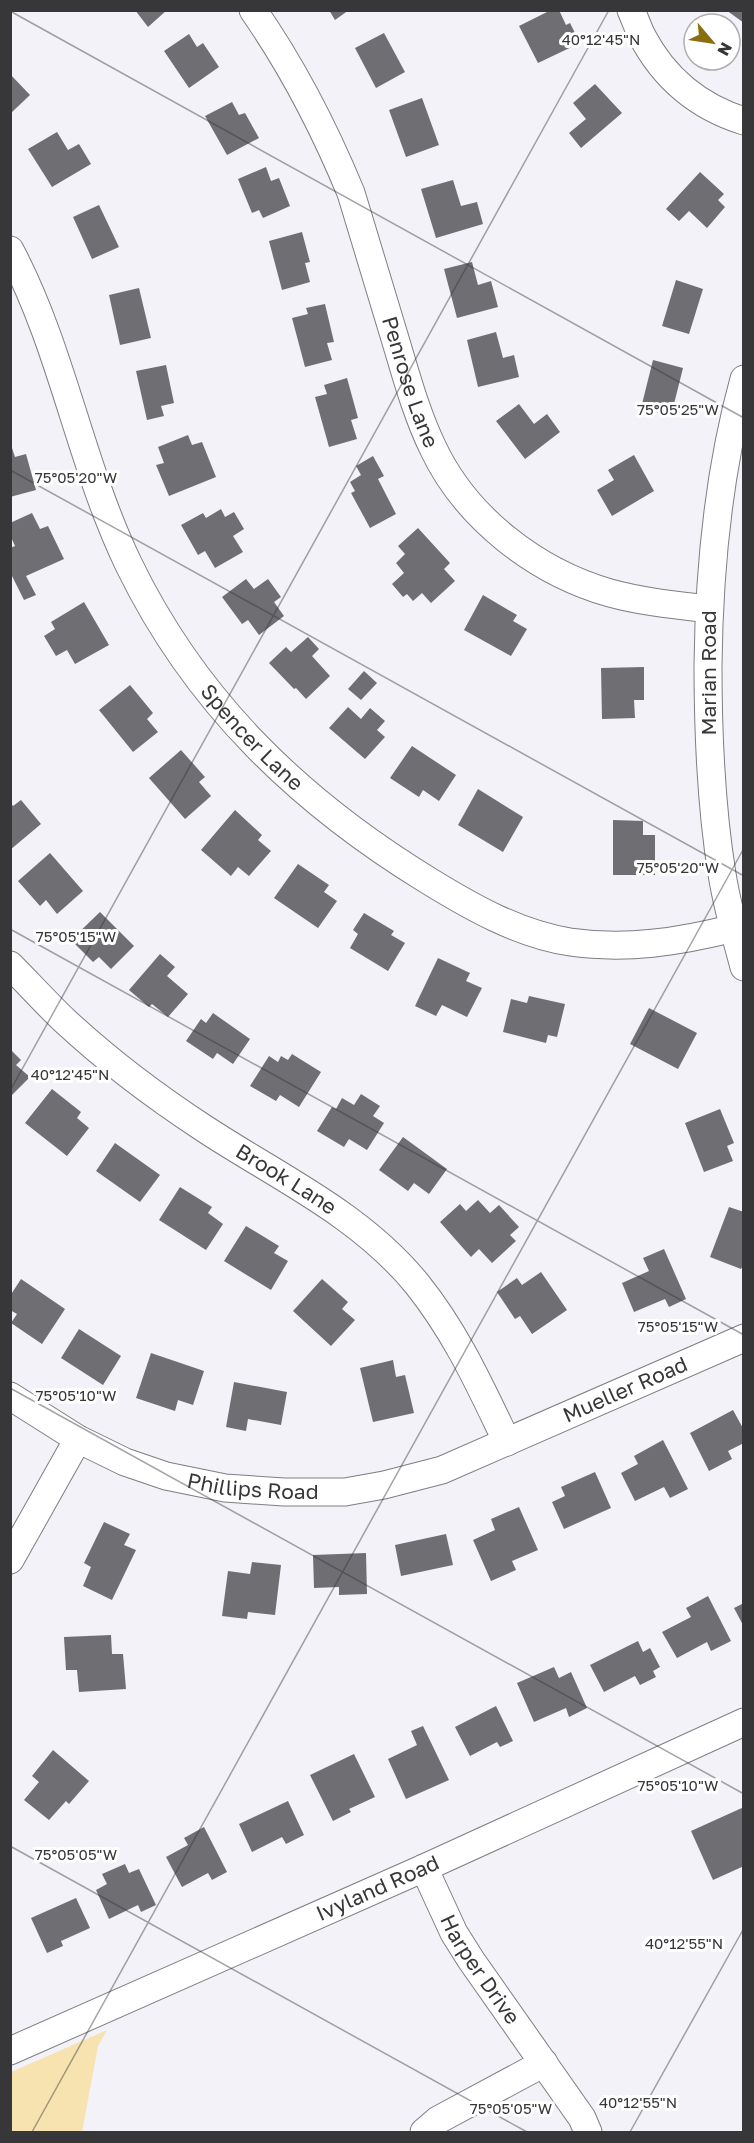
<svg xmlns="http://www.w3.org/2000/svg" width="754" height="2143" viewBox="0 0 754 2143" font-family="'Golos Text',sans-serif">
  <rect width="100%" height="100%" fill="#f3f2f9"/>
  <polygon fill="#f6e3b0" points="107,2030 98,2046 82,2132 11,2132 11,2072"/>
  <g fill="#6e6e73">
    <polygon points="135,10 167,10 148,27"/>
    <polygon points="329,10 349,10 335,20"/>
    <polygon points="551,10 559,10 566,25 570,23 580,43 538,63 519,26"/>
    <polygon points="726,10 744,10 744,23"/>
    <polygon points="384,33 405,72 376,88 355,48"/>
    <polygon points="189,34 197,47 203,43 219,67 189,88 164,51"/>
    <polygon points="10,74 30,95 10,114"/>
    <polygon points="595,84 622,113 581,148 569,133 586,119 573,103"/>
    <polygon points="422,98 439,145 406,157 389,110"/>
    <polygon points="232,102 239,115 245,113 259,138 227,155 205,116"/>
    <polygon points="57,132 68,150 79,144 91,164 52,187 28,149"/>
    <polygon points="266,167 271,181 279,178 290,206 263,218 259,210 252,213 238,179"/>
    <polygon points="700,172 724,194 718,200 725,207 707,228 689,211 679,221 666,209"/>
    <polygon points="453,180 461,206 477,202 483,224 436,238 421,189"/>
    <polygon points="99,205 119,247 92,259 73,217"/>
    <polygon points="302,232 310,262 305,263 310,282 282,290 269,241"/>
    <polygon points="472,262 478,285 491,281 498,307 457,318 444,269"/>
    <polygon points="676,280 703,289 689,334 662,326"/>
    <polygon points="139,288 151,338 120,345 109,295"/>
    <polygon points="325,304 334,342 327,343 332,360 305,367 292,318 308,314 306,308"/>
    <polygon points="496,332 503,358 514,355 519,377 478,387 467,340"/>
    <polygon points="653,360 683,368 671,416 641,408"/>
    <polygon points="166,365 174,403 161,406 164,416 147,420 136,371"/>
    <polygon points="347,378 358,418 351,420 357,439 329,447 315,397 327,394 324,385"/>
    <polygon points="519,404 534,424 547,414 560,432 525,459 496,421"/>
    <polygon points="188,435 192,445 202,442 216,477 169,496 156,465 164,463 158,447"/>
    <polygon points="10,442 15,457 26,454 36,490 10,497"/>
    <polygon points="634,455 654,491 612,516 597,490 614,480 608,470"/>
    <polygon points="373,456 384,476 378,479 396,514 370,528 351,493 355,491 350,482 361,475 356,466"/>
    <polygon points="221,509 225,517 234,512 244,529 233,536 243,552 215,568 205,551 198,555 181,525 203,513 206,518"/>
    <polygon points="32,513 40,529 48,526 64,559 26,576 36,595 24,600 10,572 10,548 15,546 10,535 10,523"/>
    <polygon points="418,528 450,563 444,569 455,581 431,603 422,593 413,601 407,594 403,597 392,584 404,573 396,563 405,554 398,546"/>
    <polygon points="246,579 254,589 268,579 281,597 274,602 284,616 259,635 248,620 242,624 222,597"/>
    <polygon points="483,595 517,615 513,621 527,629 511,656 464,630"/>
    <polygon points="84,602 109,645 75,664 67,650 56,656 44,636 55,629 51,622"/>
    <polygon points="308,637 319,649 312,656 330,676 306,699 296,688 294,689 269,663 286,647 291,652"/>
    <polygon points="644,667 644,700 634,700 635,718 602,719 601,668"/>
    <polygon points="364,671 377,683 361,700 348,689"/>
    <polygon points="130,685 153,713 147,719 158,732 133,752 99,710"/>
    <polygon points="348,707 361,719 370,708 385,721 377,730 385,737 365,759 329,728"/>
    <polygon points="412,746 456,775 439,801 423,790 419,797 390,778"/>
    <polygon points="181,750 205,777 199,782 211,796 185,819 149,778"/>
    <polygon points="478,789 523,817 503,852 458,825"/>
    <polygon points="21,800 41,824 10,850 10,802 13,806"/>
    <polygon points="235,810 262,835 258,840 271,851 249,876 238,867 231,876 201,850"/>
    <polygon points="613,820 643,821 643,835 655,835 655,875 613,875"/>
    <polygon points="50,853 83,891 57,914 46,900 40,906 18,881"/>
    <polygon points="298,864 329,885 324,892 337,901 318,928 274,898"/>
    <polygon points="100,912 134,946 111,969 99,957 93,962 71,940"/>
    <polygon points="364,913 394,931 391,935 405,943 388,971 350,948 358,934 353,930"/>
    <polygon points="160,954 175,967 167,976 188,994 168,1017 152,1004 149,1007 129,990"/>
    <polygon points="438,958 470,973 466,981 482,988 467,1017 442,1005 436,1016 415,1006"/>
    <polygon points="529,996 565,1004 557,1037 548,1035 546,1043 503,1032 511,999 527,1003"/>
    <polygon points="649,1008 697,1033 678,1069 630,1044"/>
    <polygon points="213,1013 250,1039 233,1064 217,1053 213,1059 186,1041 201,1019 206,1023"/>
    <polygon points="10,1049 21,1060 16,1065 30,1077 10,1097"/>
    <polygon points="292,1054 321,1072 299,1107 280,1095 276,1101 250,1086 269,1056 278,1062 281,1056 288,1060"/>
    <polygon points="52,1089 81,1112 77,1118 89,1128 67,1156 25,1123"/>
    <polygon points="361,1094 380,1106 373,1116 384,1123 367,1150 349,1139 344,1147 317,1131 332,1107 336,1109 342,1098 354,1105"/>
    <polygon points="720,1109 734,1143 727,1146 733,1161 704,1172 685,1123"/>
    <polygon points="403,1137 447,1169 429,1194 414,1183 408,1191 379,1170"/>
    <polygon points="115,1143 160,1175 140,1202 96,1171"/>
    <polygon points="180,1187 212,1207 208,1213 223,1224 206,1250 159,1220"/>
    <polygon points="478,1200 490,1213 499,1205 519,1227 510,1235 516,1241 492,1263 479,1249 471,1257 440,1222 460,1204 466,1211"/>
    <polygon points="729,1207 744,1212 744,1263 741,1269 710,1257"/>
    <polygon points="246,1226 279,1246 274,1253 288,1261 271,1290 224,1261"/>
    <polygon points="664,1249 686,1299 669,1307 665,1299 634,1312 622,1283 649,1271 643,1258"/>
    <polygon points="541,1272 567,1310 532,1334 520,1316 515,1319 497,1292 517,1278 522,1285"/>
    <polygon points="21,1279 65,1309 42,1344 11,1323 17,1314 10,1310 10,1296"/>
    <polygon points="322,1279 348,1302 342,1309 355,1320 331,1346 293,1311"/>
    <polygon points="79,1329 121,1356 103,1385 61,1358"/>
    <polygon points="151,1353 204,1371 193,1405 178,1400 175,1411 136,1398"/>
    <polygon points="393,1360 396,1377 405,1375 414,1413 373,1422 360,1368"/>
    <polygon points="234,1382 287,1392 281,1425 248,1419 246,1431 226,1427"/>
    <polygon points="733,1410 744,1430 744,1443 728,1451 732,1459 709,1471 690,1433"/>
    <polygon points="663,1440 688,1489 670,1498 664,1487 635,1501 621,1473 638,1464 634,1456"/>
    <polygon points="595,1472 611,1508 564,1529 552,1502 565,1496 561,1487"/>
    <polygon points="519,1507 538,1550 512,1561 516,1570 491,1581 473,1540 495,1530 491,1519"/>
    <polygon points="104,1522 130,1534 124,1545 136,1550 112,1600 83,1586 91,1567 84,1563"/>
    <polygon points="446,1534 453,1565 401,1576 395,1545"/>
    <polygon points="366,1553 367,1594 339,1595 339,1587 314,1588 313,1555"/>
    <polygon points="252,1562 281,1565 275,1615 248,1612 247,1619 222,1616 228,1571 250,1574"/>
    <polygon points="708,1596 731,1641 711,1651 707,1642 677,1658 662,1632 691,1617 686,1608"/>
    <polygon points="744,1603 744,1627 734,1608"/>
    <polygon points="111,1635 112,1654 123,1654 126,1689 79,1692 77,1670 66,1670 64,1637"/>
    <polygon points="638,1641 643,1652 650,1648 660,1667 653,1671 656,1677 640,1685 635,1676 604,1692 590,1665"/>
    <polygon points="554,1667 559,1678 571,1672 587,1708 569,1717 566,1708 534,1722 517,1683"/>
    <polygon points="496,1706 513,1741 500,1747 497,1742 470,1756 455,1727"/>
    <polygon points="423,1726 449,1780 406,1799 388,1759 417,1745 411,1731"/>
    <polygon points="53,1750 89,1781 69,1804 66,1801 49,1820 24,1800 39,1782 32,1776"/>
    <polygon points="354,1754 375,1797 349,1809 351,1812 333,1821 310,1775"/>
    <polygon points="288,1801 304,1835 286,1844 282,1837 252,1852 239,1824"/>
    <polygon points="744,1807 744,1866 713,1880 691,1831"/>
    <polygon points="204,1827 227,1872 212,1880 208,1873 182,1887 166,1857 188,1845 184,1838"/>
    <polygon points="125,1864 129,1873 139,1869 156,1905 141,1912 138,1905 109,1919 96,1890 107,1884 102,1874"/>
    <polygon points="76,1898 90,1928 61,1941 63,1946 47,1953 31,1918"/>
  </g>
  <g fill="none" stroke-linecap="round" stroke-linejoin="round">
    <defs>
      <g id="minor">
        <path id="s1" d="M253,10C292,66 325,130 351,193C365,239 379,286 393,332C405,371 415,411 433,448C466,518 536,572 610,593C643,602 675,605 709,609"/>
        <path d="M631,10C635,19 638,28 642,36C664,78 699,107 744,121"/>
        <path id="s2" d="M10,250C63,350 80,464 129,565C196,703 300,802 429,881C473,908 519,934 570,942C626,950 679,942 734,928"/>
        <path d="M744,379C718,473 709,569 708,666C708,736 711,806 722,874C727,906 736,937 744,967"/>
        <path id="s3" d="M10,965C29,984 46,1003 65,1021C107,1060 156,1097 205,1129C278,1177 360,1214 417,1284C457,1334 480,1386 507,1442"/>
        <path id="s4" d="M10,1396L78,1439L125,1462L166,1476L225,1488L284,1492H345L384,1485L442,1470L744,1338"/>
        <polyline points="10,1560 78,1439"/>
        <path id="s5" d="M424,1868L454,1933L471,1960L582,2118L588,2132"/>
        <path id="s6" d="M10,2051L424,1868L744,1722"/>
        <polyline points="424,2132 438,2120 544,2063"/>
      </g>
    </defs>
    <use href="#minor" stroke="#7e7e83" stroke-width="29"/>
    <use href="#minor" stroke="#fff" stroke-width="27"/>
  </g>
  <path fill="none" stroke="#373739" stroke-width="1.5" stroke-opacity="0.45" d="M10,11L744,418M10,11L11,10M10,470L744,876M10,929L744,1335M10,1091L609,10M10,1388L744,1794M10,1846L527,2132M32,2132L744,848M630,2132L744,1928"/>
  <g text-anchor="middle" stroke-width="6" stroke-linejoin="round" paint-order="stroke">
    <g font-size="21" fill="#373739" stroke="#fff">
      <text dy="7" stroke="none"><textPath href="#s1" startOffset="406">Penrose Lane</textPath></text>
      <text transform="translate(709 673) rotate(-90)" y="7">Marian Road</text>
      <text dy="7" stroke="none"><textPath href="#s2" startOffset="550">Spencer Lane</textPath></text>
      <text dy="7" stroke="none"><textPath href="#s3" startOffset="351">Brook Lane</textPath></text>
      <text dy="7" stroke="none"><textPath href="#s4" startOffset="656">Mueller Road</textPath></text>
      <text dy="7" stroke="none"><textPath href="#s4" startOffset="264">Phillips Road</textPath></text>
      <text dy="7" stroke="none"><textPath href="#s6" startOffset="402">Ivyland Road</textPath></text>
      <text dy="7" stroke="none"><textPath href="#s5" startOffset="116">Harper Drive</textPath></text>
    </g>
  </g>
  <g font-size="15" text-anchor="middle" fill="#373739" stroke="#fff" stroke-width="6" stroke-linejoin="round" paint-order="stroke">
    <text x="601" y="45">40°12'45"N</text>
    <text x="678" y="415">75°05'25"W</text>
    <text x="76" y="483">75°05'20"W</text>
    <text x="678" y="873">75°05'20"W</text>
    <text x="76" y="942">75°05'15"W</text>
    <text x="70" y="1080">40°12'45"N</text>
    <text x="678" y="1332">75°05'15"W</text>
    <text x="76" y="1401">75°05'10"W</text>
    <text x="678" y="1791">75°05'10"W</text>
    <text x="76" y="1860">75°05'05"W</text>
    <text x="684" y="1949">40°12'55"N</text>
    <text x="638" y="2108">40°12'55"N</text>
    <text x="511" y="2114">75°05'05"W</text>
  </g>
  <rect width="754" height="2143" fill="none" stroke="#373739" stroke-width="24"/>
  <g transform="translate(712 42) rotate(119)"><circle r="28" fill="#ffffff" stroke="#afafb0" stroke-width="1.5"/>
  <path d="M0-4.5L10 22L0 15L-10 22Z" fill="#8b6e0f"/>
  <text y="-9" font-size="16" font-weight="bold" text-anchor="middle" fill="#373739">N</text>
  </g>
</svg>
